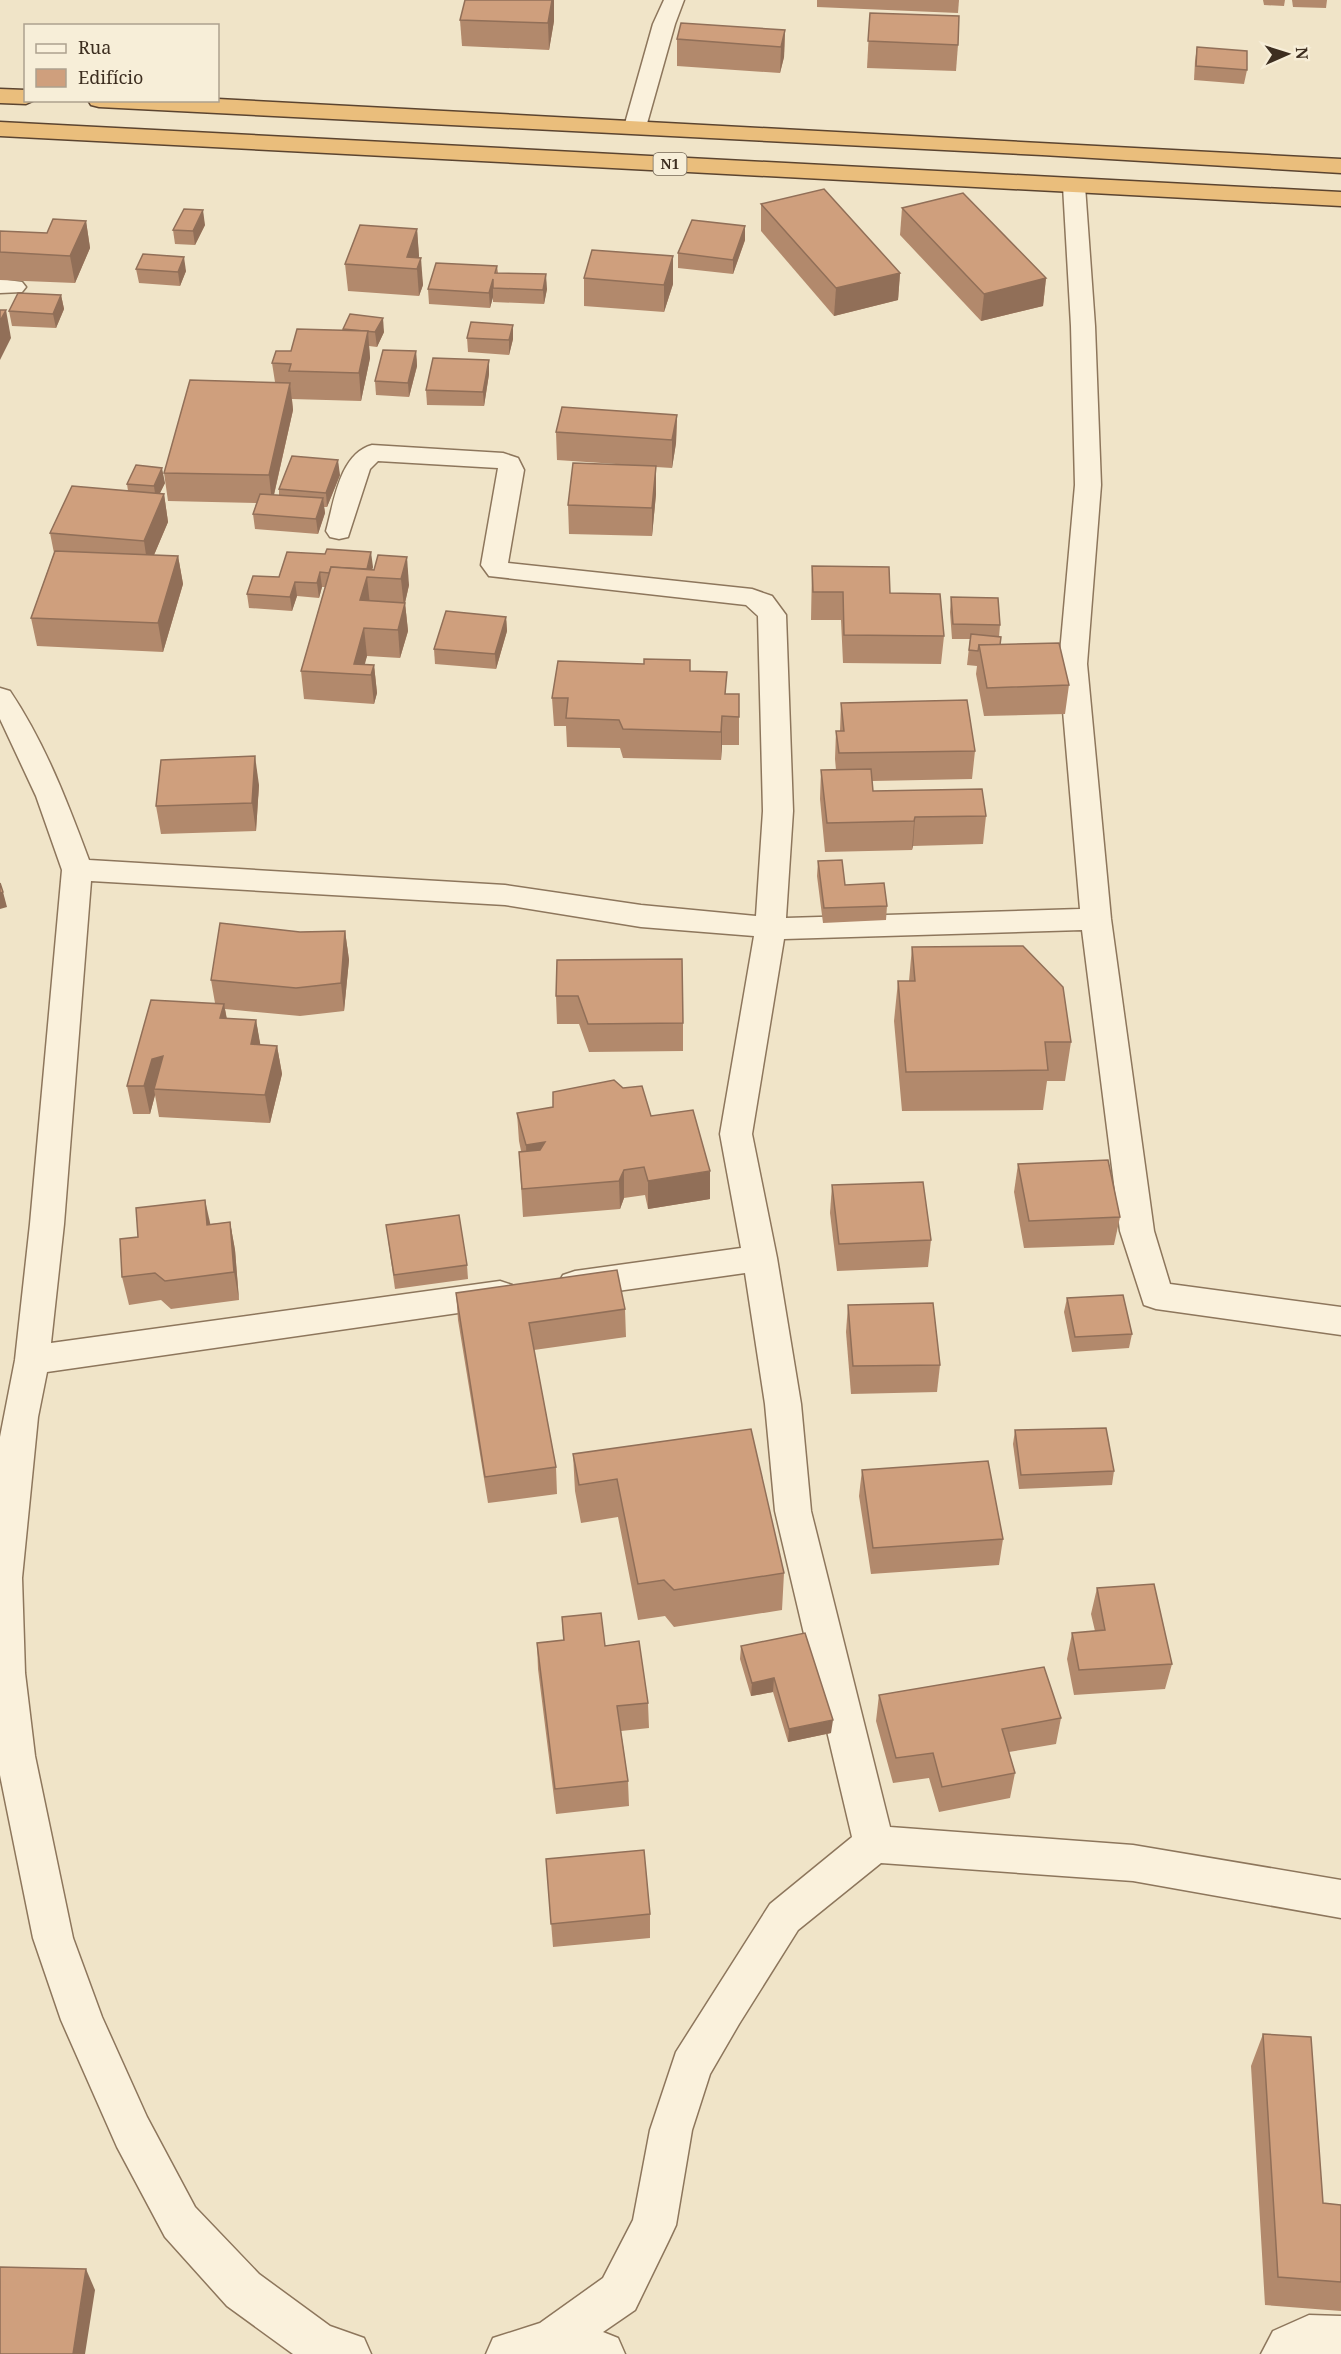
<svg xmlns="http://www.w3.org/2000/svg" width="1341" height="2354" viewBox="0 0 1341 2354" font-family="'Noto Serif',serif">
  <rect width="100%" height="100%" fill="#f0e4c8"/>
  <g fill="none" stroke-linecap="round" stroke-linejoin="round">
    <defs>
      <g id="minor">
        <polygon points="664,0 684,0 675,24 646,127 643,132 627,132 624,127 653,24"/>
        <path d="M1074,179L1082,181L1085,186L1095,326L1101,485L1087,664L1111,919L1154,1231L1170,1284L1341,1307V1335L1156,1309L1144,1305L1120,1231L1082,930L784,939L752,1134L777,1258L801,1404L811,1511L890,1827L1133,1845L1341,1880V1918L1133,1881L881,1863L798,1930L739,2024L710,2074L692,2130L676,2225L669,2240L635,2310L603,2332L618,2338L625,2354H486L493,2338L540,2323L603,2278L633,2220L650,2130L676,2052L770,1904L852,1837L775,1511L765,1404L745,1273L575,1297L563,1293L558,1284L563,1275L575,1271L741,1248L720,1134L754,936L641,927L505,905L91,881L64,1224L51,1343L500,1281L512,1285L517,1294L512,1303L500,1307L47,1372L38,1417L22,1578L25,1673L35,1756L73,1938L102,2017L147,2117L195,2207L259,2274L330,2326L364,2338L371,2354H293L227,2306L165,2237L117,2147L61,2020L33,1938L0,1775V1437L15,1360L30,1224L62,870L36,796L0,719V688L10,691C45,743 67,801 89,860L505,885L641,905L756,916L763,811L758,616L746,605L489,576L481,565L498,468L378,461L370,469L348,537L339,539L330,537L326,531C334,503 339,454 372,445L503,453L518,458L524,470L508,563L752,589L772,596L786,615L793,811L786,918L1080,909L1059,664L1075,485L1071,326L1063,186L1066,181Z"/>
        <polygon points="0,279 22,282 26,287 22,292 0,293"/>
        <polygon points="1309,2315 1341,2316 1341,2354 1261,2354 1273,2331"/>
      </g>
      <g id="trunk">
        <polygon points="0,89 26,90 26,100 35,100 26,104 0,103"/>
        <polygon points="218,99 1341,159 1341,173 1042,155 99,107 91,105 88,100"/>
        <polygon points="0,122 1341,192 1341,206 0,136"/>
      </g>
    </defs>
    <use href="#minor" stroke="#8d765c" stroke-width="3"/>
    <use href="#trunk" stroke="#5b4430" stroke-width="3"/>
    <use href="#minor" fill="#faf1dc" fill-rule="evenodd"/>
    <use href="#trunk" fill="#eabe7c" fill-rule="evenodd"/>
  </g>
  <g fill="#b2896c">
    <polygon points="817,0 959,0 958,13 817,7"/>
    <polygon points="1263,0 1285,0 1284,6 1264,5"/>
    <polygon points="1292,0 1327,0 1326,8 1293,7"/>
    <polygon points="870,13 958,45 956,71 867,68"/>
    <polygon points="460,20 554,21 549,50 462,46"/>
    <polygon points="785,30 784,57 780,73 677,66 677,39"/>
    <polygon points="1197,47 1247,70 1244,84 1194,80 1195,61"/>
    <polygon points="761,204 900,273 898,300 834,316 761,231"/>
    <polygon points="902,208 1046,278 1043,306 981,321 900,235"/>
    <polygon points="86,221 90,248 75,283 0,280 0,231 47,233"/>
    <polygon points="205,225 195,245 175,244 173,230"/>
    <polygon points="745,226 745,240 733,274 678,268 678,253"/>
    <polygon points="417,229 419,258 423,285 419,296 348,291 345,264"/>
    <polygon points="497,266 498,273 547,289 544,304 493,302 493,297 490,308 429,304 428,289"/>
    <polygon points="136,269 186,271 180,286 139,283"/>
    <polygon points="584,278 673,284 664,312 584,306"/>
    <polygon points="61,295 64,309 56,328 12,326 9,311"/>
    <polygon points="343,329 384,332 377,347 369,346 370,358 361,401 292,399 293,410 274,495 279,495 279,489 340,475 327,507 324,507 325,513 318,534 255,529 253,514 257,503 168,501 164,473 275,382 272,363 291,351 343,330"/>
    <polygon points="467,338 513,339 509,355 468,352"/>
    <polygon points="416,351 417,366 409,397 376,395 375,381"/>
    <polygon points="489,374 484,406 427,405 426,390"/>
    <polygon points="677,415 676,443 672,468 656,467 656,494 652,536 569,534 568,505 616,464 557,460 556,432"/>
    <polygon points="165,483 160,493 164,494 168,522 154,555 178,556 183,584 163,652 37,646 31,618 54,553 50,533 128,491 127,484"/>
    <polygon points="287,552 373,567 372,569 374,570 378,555 409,585 405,603 408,631 400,658 367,656 364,664 374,665 377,693 374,704 304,699 301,671 325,587 322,587 319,598 297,596 292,611 249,608 247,594 279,577"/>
    <polygon points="812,566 944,636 941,664 843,663 841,620 811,620"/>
    <polygon points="951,597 1000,625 999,637 1000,645 1069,685 1065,714 984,716 976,674 977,666 967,665 970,639 952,639 950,612"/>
    <polygon points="506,617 507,631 496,669 435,664 434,649"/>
    <polygon points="558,661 690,671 726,694 739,694 739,745 722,745 721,760 623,758 620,748 567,747 566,726 554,726 552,698"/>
    <polygon points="841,703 975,751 972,779 872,781 873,791 986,816 983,844 913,846 912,850 825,852 820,799 821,770 836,770 835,759 836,731 840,731"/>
    <polygon points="259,785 256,831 161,834 156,806"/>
    <polygon points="818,861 845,885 887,906 886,920 823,923 817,876"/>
    <polygon points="345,931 349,960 344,1011 300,1016 225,1009 227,1019 256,1020 260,1045 277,1046 282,1074 270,1123 159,1117 155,1095 150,1114 133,1114 127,1086 215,1003 211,980 300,932"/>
    <polygon points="912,947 1071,1042 1065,1081 1047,1081 1043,1110 902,1111 894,1021 898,981 909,981"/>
    <polygon points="557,960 683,1023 683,1051 589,1052 579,1024 557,1024 556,996"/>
    <polygon points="517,1113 651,1116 710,1199 648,1209 645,1195 624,1198 620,1209 523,1217 519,1152 521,1151 519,1141"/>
    <polygon points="1018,1164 1120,1217 1114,1245 1024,1248 1014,1192"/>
    <polygon points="832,1185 931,1240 928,1267 837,1271 830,1213"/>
    <polygon points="230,1222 235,1250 239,1300 171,1309 161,1300 129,1305 122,1277 138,1237 210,1224"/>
    <polygon points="388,1239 467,1265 468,1279 395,1289"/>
    <polygon points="456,1293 625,1309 626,1337 534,1350 556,1467 557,1494 488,1503 458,1320"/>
    <polygon points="1067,1298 1132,1334 1129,1348 1072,1352 1064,1312"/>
    <polygon points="848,1305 940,1365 937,1392 851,1394 846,1332"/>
    <polygon points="1015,1430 1114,1471 1112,1485 1019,1489 1013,1444"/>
    <polygon points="573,1454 784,1573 782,1610 674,1627 665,1616 638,1620 618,1517 581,1523 575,1491"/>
    <polygon points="862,1470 1003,1539 999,1565 871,1574 859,1496"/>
    <polygon points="1097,1588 1172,1664 1165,1689 1074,1695 1067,1659 1072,1633 1095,1631 1091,1614"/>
    <polygon points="562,1617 605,1646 648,1703 649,1728 621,1731 628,1781 629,1806 556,1814 538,1669 537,1643 563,1640"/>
    <polygon points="741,1646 831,1733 788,1742 773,1692 751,1696 740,1659"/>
    <polygon points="879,1695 1061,1718 1056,1744 1009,1752 1015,1773 1010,1798 939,1812 929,1778 893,1783 876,1721"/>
    <polygon points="546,1859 650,1914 650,1938 553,1947"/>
    <polygon points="1263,2034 1323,2203 1341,2205 1341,2311 1265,2305 1251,2066"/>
  </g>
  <g fill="#916f58">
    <polygon points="552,0 554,0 554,21 549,50 548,23"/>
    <polygon points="785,30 784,57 780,73 781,47"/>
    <polygon points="203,210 205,225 195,245 193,231"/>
    <polygon points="86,221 90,248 75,283 70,256"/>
    <polygon points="745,226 745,240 733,274 733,260"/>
    <polygon points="417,229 419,256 415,269 407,257"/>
    <polygon points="673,256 673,284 664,312 664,285"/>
    <polygon points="184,257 186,271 180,286 178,272"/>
    <polygon points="421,258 423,285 419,296 417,269"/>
    <polygon points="900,273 898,300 834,316 836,288"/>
    <polygon points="546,274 547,289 544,304 543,290"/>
    <polygon points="1046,278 1043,306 981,321 984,294"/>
    <polygon points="493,279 493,297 490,308 489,293"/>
    <polygon points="61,295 64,309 56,328 53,314"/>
    <polygon points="6,310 11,338 0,360 0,321"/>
    <polygon points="383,318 384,332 377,347 375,332"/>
    <polygon points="513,325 513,339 509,355 509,340"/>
    <polygon points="368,331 370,358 361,401 359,373"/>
    <polygon points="416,351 417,366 409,397 408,383"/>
    <polygon points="489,360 489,374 484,406 483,392"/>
    <polygon points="290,383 293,410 272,503 269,475"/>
    <polygon points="677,415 676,443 672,468 672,440"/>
    <polygon points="338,460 340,475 327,507 326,493"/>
    <polygon points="656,466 656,494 652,536 652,508"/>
    <polygon points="162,468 165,483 156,501 154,486"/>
    <polygon points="164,494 168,522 148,569 144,541"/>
    <polygon points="323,498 325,513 318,534 316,519"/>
    <polygon points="371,552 373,567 370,577 367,577 370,605 360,600"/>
    <polygon points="178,556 183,584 163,652 158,623"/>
    <polygon points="407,557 409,585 404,607 401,579"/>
    <polygon points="320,572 322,587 319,598 317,583"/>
    <polygon points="295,582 297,596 292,611 290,597"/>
    <polygon points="405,603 408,631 400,658 398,630"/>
    <polygon points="506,617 507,631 496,669 495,654"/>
    <polygon points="364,628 367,656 362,675 354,664"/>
    <polygon points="374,665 377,693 374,704 371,675"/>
    <polygon points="722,716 722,745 721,760 721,732"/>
    <polygon points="255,756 259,785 256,831 252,803"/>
    <polygon points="915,817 913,846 912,850 914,821"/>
    <polygon points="3,892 7,907 0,909 0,893"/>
    <polygon points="345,931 349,960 344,1011 341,983"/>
    <polygon points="224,1004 229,1032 220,1018"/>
    <polygon points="256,1020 261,1048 251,1044"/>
    <polygon points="277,1046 282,1074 270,1123 265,1095"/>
    <polygon points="163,1056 154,1089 155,1095 150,1114 144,1086 152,1059"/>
    <polygon points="545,1142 527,1173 526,1145"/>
    <polygon points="624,1170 624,1198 620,1209 619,1181"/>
    <polygon points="710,1171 710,1199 648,1209 648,1181"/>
    <polygon points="205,1200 211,1227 207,1225"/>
    <polygon points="230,1222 235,1250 239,1300 234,1272"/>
    <polygon points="774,1678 773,1692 751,1696 752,1683"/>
    <polygon points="833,1720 831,1733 788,1742 789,1729"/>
    <polygon points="86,2269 95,2290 85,2354 73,2354"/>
  </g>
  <g fill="#cf9f7d" stroke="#916f58" stroke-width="1.5">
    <polygon points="465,0 552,0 548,23 460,20"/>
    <polygon points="870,13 959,16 958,45 868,41"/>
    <polygon points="681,23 785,30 781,47 677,39"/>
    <polygon points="1197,47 1247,51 1247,70 1196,66"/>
    <polygon points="824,189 900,273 836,288 761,204"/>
    <polygon points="963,193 1046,278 984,294 902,208"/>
    <polygon points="184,209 203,210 193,231 173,230"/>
    <polygon points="53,219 86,221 70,256 0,252 0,231 47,233"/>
    <polygon points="692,220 745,226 733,260 678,253"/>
    <polygon points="360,225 417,229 407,257 421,258 417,269 345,264"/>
    <polygon points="592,250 673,256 664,285 584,278"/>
    <polygon points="143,254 184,257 178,272 136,269"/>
    <polygon points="436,263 497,266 495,273 546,274 543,290 493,288 493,279 489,293 428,289"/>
    <polygon points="18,293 61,295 53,314 9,311"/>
    <polygon points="0,310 6,310 0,321"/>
    <polygon points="350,314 383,318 375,332 343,329"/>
    <polygon points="471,322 513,325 509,340 467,338"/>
    <polygon points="297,329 368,331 359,373 289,371 291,364 272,363 276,351 291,351"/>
    <polygon points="383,350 416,351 408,383 375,381"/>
    <polygon points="433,358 489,360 483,392 426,390"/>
    <polygon points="190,380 290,383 269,475 164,473"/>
    <polygon points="562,407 677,415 672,440 556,432"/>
    <polygon points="292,456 338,460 326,493 279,489"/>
    <polygon points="573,463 656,466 652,508 568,505"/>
    <polygon points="136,465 162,468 154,486 127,484"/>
    <polygon points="72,486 164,494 144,541 50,533"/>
    <polygon points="260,494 323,498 316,519 253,514"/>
    <polygon points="327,549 371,552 367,569 331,567 329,573 320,572 317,583 295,582 290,597 247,594 253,576 279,577 287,552 325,554"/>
    <polygon points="55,551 178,556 158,623 31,618"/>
    <polygon points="378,555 407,557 401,579 367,577 360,600 405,603 398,630 364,628 354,664 374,665 371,675 301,671 331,567 374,570"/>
    <polygon points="812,566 889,567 890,593 940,594 944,636 844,635 843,592 813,592"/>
    <polygon points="951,597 998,598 1000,625 953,624"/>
    <polygon points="446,611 506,617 495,654 434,649"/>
    <polygon points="971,634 1001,637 1000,645 979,645 978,651 969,650"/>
    <polygon points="1059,643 1069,685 987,688 979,645"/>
    <polygon points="644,659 690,660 690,671 727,672 725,694 739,694 739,717 722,716 721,732 623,729 619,720 566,718 568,698 552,698 558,661 644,664"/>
    <polygon points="967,700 975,751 839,753 836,731 844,731 841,703"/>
    <polygon points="255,756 252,803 156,806 161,760"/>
    <polygon points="871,769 873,791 982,789 986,816 915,817 914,821 827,823 821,770"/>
    <polygon points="842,860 845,885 884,883 887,906 824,908 818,861"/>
    <polygon points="0,883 3,892 0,893"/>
    <polygon points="220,923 300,932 345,931 341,983 296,988 211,980"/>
    <polygon points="1023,946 1063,987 1071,1042 1045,1042 1048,1070 906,1072 898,981 915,981 912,947"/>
    <polygon points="682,959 683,1023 588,1024 578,996 556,996 557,960"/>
    <polygon points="151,1000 224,1004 220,1018 256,1020 251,1044 277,1046 265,1095 154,1089 163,1056 152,1059 144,1086 127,1086"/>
    <polygon points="614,1080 623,1088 642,1086 651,1116 693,1110 710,1171 648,1181 644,1167 624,1170 619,1181 522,1189 519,1152 540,1150 545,1142 526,1145 517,1113 553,1107 553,1092"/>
    <polygon points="1108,1160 1120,1217 1029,1221 1018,1164"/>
    <polygon points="923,1182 931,1240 839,1244 832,1185"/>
    <polygon points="205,1200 207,1225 230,1222 234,1272 165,1281 155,1273 122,1277 120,1239 138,1237 136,1208"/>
    <polygon points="459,1215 467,1265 394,1275 386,1225"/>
    <polygon points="617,1270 625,1309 529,1323 556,1467 485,1477 456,1293"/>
    <polygon points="1123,1295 1132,1334 1075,1337 1067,1298"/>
    <polygon points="933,1303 940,1365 853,1366 848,1305"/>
    <polygon points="1106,1428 1114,1471 1021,1475 1015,1430"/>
    <polygon points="751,1429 784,1573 674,1590 664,1580 638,1584 617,1479 579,1485 573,1454"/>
    <polygon points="988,1461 1003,1539 873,1548 862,1470"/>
    <polygon points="1154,1584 1172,1664 1079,1670 1072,1633 1105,1630 1097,1588"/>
    <polygon points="601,1613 605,1646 639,1641 648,1703 617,1706 628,1781 555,1789 537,1643 564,1640 562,1617"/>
    <polygon points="805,1633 833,1720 789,1729 774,1678 752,1683 741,1646"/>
    <polygon points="1044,1667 1061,1718 1002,1729 1015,1773 942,1787 933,1753 896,1758 879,1695"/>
    <polygon points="644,1850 650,1914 551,1924 546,1859"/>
    <polygon points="1263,2034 1311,2037 1323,2203 1341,2205 1341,2282 1278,2277"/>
    <polygon points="0,2267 86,2269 73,2354 0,2354"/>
  </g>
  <g text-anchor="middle" stroke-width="5" stroke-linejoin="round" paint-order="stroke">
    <rect fill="#f7eed8" stroke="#756857" stroke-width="1.5" x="653.5" y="153" width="33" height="22" rx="4.5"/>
    <g font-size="14" font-weight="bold" fill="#3d2e20">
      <text x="670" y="169">N1</text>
    </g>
  </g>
  <rect x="24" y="24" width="195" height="78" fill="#f7eed8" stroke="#ada18e" stroke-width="1.5"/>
  <rect x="36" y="44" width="30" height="9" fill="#faf1dc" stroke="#ada18e" stroke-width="1.5"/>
  <text x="78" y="54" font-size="18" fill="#3d2e20">Rua</text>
  <rect x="36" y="69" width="30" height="18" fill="#cf9f7d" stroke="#ada18e" stroke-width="1.5"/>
  <text x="78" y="84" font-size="18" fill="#3d2e20">Edifício</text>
  <g transform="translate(1287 54) rotate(87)" stroke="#f7eed8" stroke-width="4.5" paint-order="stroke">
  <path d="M0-4.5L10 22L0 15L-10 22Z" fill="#3d2e20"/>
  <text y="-9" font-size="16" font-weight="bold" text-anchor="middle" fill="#3d2e20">N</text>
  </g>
</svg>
